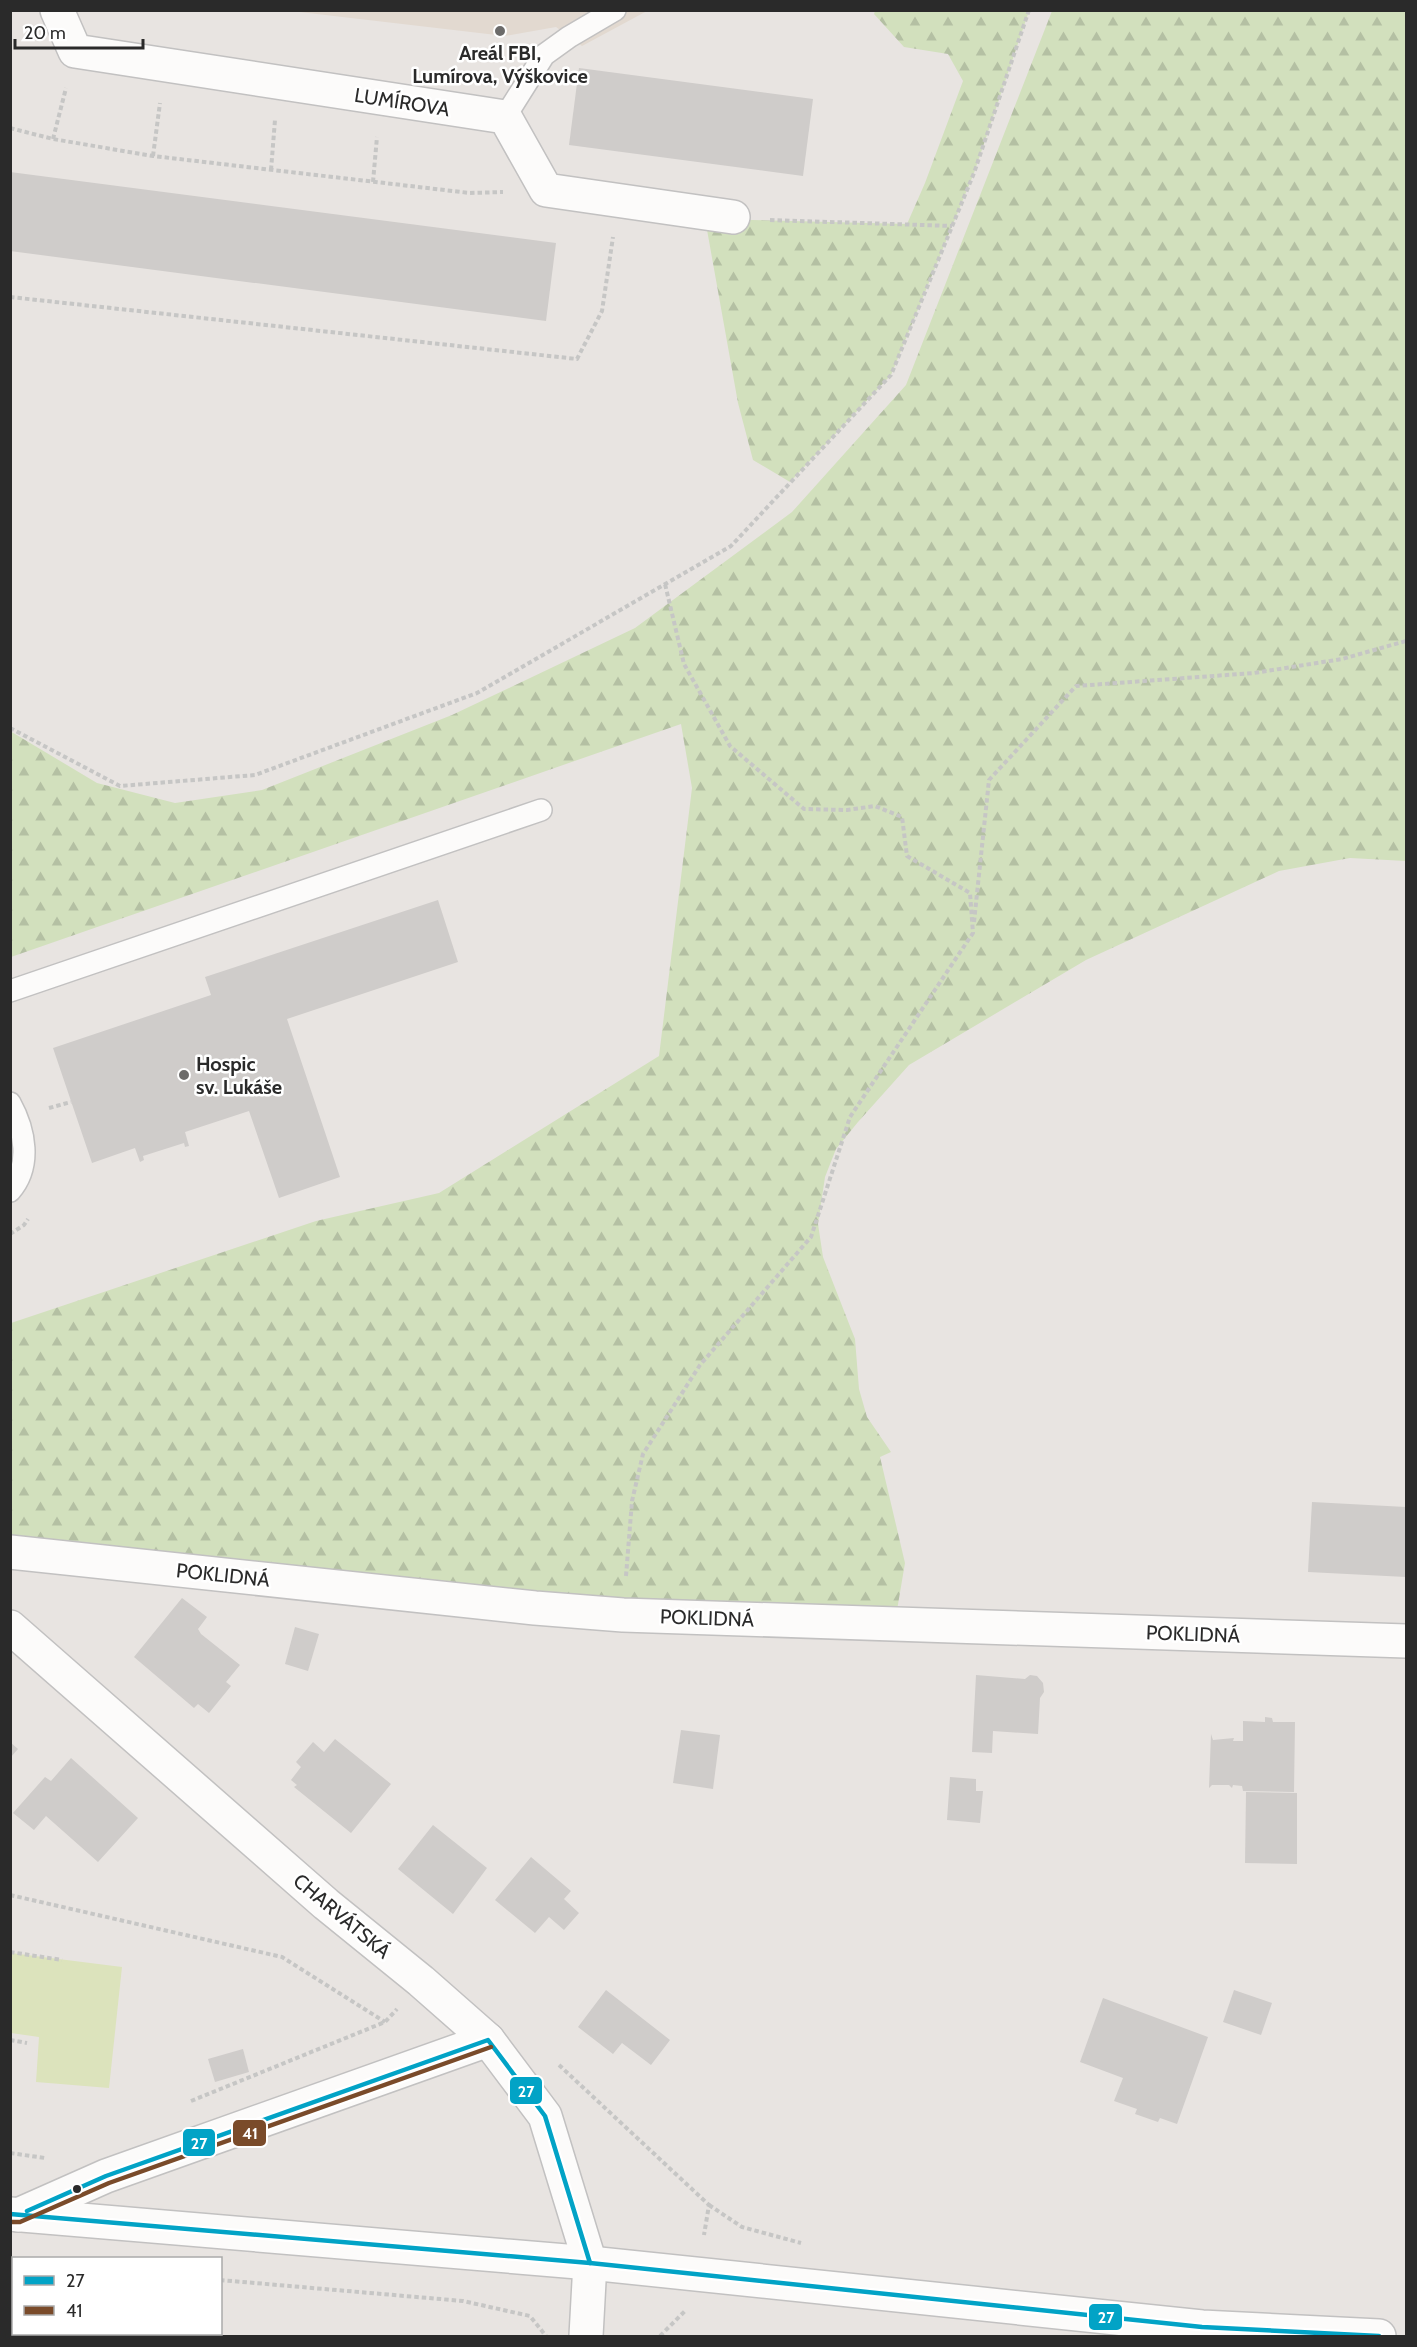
<svg xmlns="http://www.w3.org/2000/svg" width="1417" height="2347" viewBox="0 0 1417 2347" font-family="Cabin,sans-serif">
  <defs>
    <pattern id="forest-firs" width="22" height="20" patternUnits="userSpaceOnUse" patternTransform="scale(1.5)"><rect width="22" height="20" fill="#d2e0bd"/><path d="M5 1l3.5 6h-7zM16 11l3.5 6h-7z" fill="#b4c0a3"/></pattern>
  </defs>
  <rect width="100%" height="100%" fill="#e8e4e1"/>
  <polygon fill="#e2d9d0" points="291,11 647,11 582,46 556,27 505,36"/>
  <g fill="url(#forest-firs)">
    <polygon points="875,11 1029,11 974,173 891,375 790,482 753,460 738,403 704,213 752,220 907,224 925,183 963,81 948,54 904,47 874,14"/>
    <polygon points="1052,11 1406,11 1406,861 1350,858 1279,871 1086,960 909,1065 858,1122 836,1149 825,1177 818,1224 823,1257 855,1339 859,1389 867,1417 891,1452 880,1457 905,1563 895,1622 577,1618 11,1537 11,1323 316,1221 439,1193 659,1056 692,788 681,724 11,957 10,731 97,783 175,803 262,790 452,715 635,628 792,512 906,385"/>
  </g>
  <polygon fill="#dce3bc" points="11,1953 122,1967 109,2088 36,2082 39,2037 11,2033"/>
  <g fill="#cfccca">
    <polygon points="579,68 813,99 803,176 569,145"/>
    <polygon points="10,172 556,243 546,321 10,251"/>
    <polygon points="438,900 458,962 287,1019 340,1177 279,1198 249,1111 185,1132 189,1146 185,1147 184,1143 143,1156 144,1160 140,1162 135,1148 92,1163 53,1048 211,995 205,977"/>
    <polygon points="1312,1502 1406,1507 1406,1577 1308,1572"/>
    <polygon points="182,1598 207,1617 198,1629 201,1634 240,1665 226,1682 231,1686 209,1713 198,1704 194,1708 134,1657"/>
    <polygon points="295,1627 319,1634 308,1671 285,1664"/>
    <polygon points="976,1675 1025,1679 1030,1675 1037,1676 1043,1683 1044,1692 1040,1698 1038,1734 993,1731 992,1753 972,1752"/>
    <polygon points="1265,1717 1272,1718 1273,1722 1295,1722 1294,1792 1243,1791 1242,1786 1233,1785 1232,1788 1229,1785 1212,1785 1209,1788 1211,1734 1213,1740 1234,1738 1233,1741 1243,1741 1243,1721 1265,1722"/>
    <polygon points="681,1730 720,1735 713,1789 673,1783"/>
    <polygon points="335,1739 391,1784 351,1833 294,1787 297,1785 291,1780 301,1767 296,1762 313,1742 324,1752"/>
    <polygon points="10,1742 18,1749 10,1758"/>
    <polygon points="71,1758 138,1818 98,1862 46,1816 34,1830 13,1813 45,1777 51,1781"/>
    <polygon points="950,1777 976,1779 976,1791 983,1791 980,1823 947,1820"/>
    <polygon points="1246,1792 1297,1793 1297,1864 1245,1863"/>
    <polygon points="433,1825 487,1868 453,1914 398,1869"/>
    <polygon points="531,1857 571,1891 564,1899 579,1913 564,1930 549,1917 535,1933 495,1900"/>
    <polygon points="606,1990 670,2040 651,2065 622,2043 613,2054 578,2027"/>
    <polygon points="1234,1990 1272,2003 1261,2035 1223,2022"/>
    <polygon points="1103,1998 1208,2037 1177,2124 1160,2118 1158,2122 1135,2114 1137,2109 1114,2101 1123,2078 1080,2062"/>
    <polygon points="243,2049 249,2072 215,2082 208,2059"/>
  </g>
  <g fill="none" stroke-linecap="round" stroke-linejoin="round">
    <defs>
      <g id="lane">
        <polyline points="505,117 544,55 569,37 615,10"/>
        <polyline points="10,991 541,810"/>
        <path d="M10,1103C25,1130 32,1166 10,1191"/>
      </g>
      <g id="street">
        <polyline points="57,10 75,51 505,117 546,190 733,217"/>
        <polyline points="10,1552 535,1608 623,1615 1406,1641"/>
        <polyline points="10,1627 326,1904 421,1981 488,2040 545,2116 590,2263 586,2336"/>
        <polyline points="18,2215 106,2176 488,2040"/>
      </g>
      <polyline id="secondary" points="10,2214 590,2263 1202,2327 1379,2336"/>
    </defs>
    <use href="#lane" stroke="#c2c1c1" stroke-width="24"/>
    <use href="#street" stroke="#c2c1c1" stroke-width="36"/>
    <use href="#secondary" stroke="#c2c1c1" stroke-width="36"/>
    <g stroke="#c6c6c5" stroke-width="4" stroke-dasharray="4.5 3" stroke-linecap="butt">
      <polyline points="10,128 53,139 153,156 470,193 503,192"/>
      <polyline points="53,139 66,88"/>
      <polyline points="153,156 160,103"/>
      <polyline points="271,170 275,120"/>
      <polyline points="373,182 377,137"/>
      <polyline points="770,220 952,226"/>
      <polyline points="10,297 577,359 602,311 613,237"/>
      <polyline points="10,728 120,786 255,775 477,693 731,546 891,375 974,173 1029,10"/>
      <polyline points="974,922 989,780 1076,686 1254,673 1342,659 1406,641"/>
      <polyline points="49,1108 71,1102"/>
      <polyline points="10,1234 24,1225 28,1219"/>
      <polyline points="626,1576 632,1501 643,1454 700,1365 811,1237 850,1117 973,933 970,893 907,856 902,817 875,806 847,810 804,809 730,746 684,664 665,584"/>
      <polyline points="10,1895 282,1957 385,2022"/>
      <polyline points="10,1952 62,1960"/>
      <polyline points="10,2040 27,2043"/>
      <polyline points="559,2065 709,2205 704,2235"/>
      <polyline points="191,2101 385,2022 397,2009"/>
      <polyline points="10,2153 45,2158"/>
      <polyline points="709,2205 742,2227 801,2243"/>
      <polyline points="10,2261 14,2261"/>
      <polyline points="220,2280 463,2301 530,2316 546,2336"/>
      <polyline points="660,2336 685,2311"/>
    </g>
    <use href="#lane" stroke="#fcfbfa" stroke-width="21"/>
    <use href="#street" stroke="#fcfbfa" stroke-width="33"/>
    <use href="#secondary" stroke="#fcfbfa" stroke-width="33"/>
    <defs>
      <g id="bus-1">
        <polyline points="27,2211 106,2176 488,2040 545,2116 590,2263"/>
        <polyline points="10,2214 590,2263 1202,2327 1379,2336"/>
      </g>
      <polyline id="bus-2" points="10,2222 20,2222 109,2183 491,2047"/>
    </defs>
    <use href="#bus-1" stroke="#fff" stroke-width="9"/>
    <use href="#bus-2" stroke="#fff" stroke-width="9"/>
    <use href="#bus-1" stroke="#02a3c6" stroke-width="4.5"/>
    <use href="#bus-2" stroke="#7a4b2a" stroke-width="4.5"/>
  </g>
  <g fill="#6c6b6a" stroke="#fff" stroke-width="2">
    <circle cx="500" cy="31" r="6"/>
    <circle cx="184" cy="1075" r="6"/>
  </g>
  <circle fill="#2a2a2a" stroke="#fff" stroke-width="2" cx="77" cy="2189" r="5"/>
  <g text-anchor="middle" stroke-width="5" stroke-linejoin="round" paint-order="stroke">
    <g font-size="20" font-weight="bold" fill="#2a2a2a" stroke="#fff">
      <text x="500" y="60">Areál FBI,<tspan x="500" dy="23">Lumírova, Výškovice</tspan></text>
      <text x="196" y="1071" text-anchor="start">Hospic<tspan x="196" dy="23">sv. Lukáše</tspan></text>
    </g>
    <g font-size="20" fill="#2a2a2a" stroke="#fff">
      <text transform="translate(402 102) rotate(9)" y="7">LUMÍROVA</text>
      <text transform="translate(223 1575) rotate(6)" y="7">POKLIDNÁ</text>
      <text transform="translate(707 1618) rotate(2)" y="7">POKLIDNÁ</text>
      <text transform="translate(1193 1634) rotate(2)" y="7">POKLIDNÁ</text>
      <text transform="translate(342 1916) rotate(40)" y="7">CHARVÁTSKÁ</text>
    </g>
  </g>
  <g stroke="#fff" stroke-width="2">
    <rect x="509" y="2076" width="34" height="29" rx="6" fill="#02a3c6"/>
    <rect x="232" y="2119" width="35" height="28" rx="6" fill="#7a4b2a"/>
    <rect x="182" y="2128" width="34" height="29" rx="6" fill="#02a3c6"/>
    <rect x="1088" y="2303" width="35" height="28" rx="6" fill="#02a3c6"/>
  </g>
  <g font-size="16" text-anchor="middle" font-weight="bold" fill="#fff">
    <text x="526" y="2097">27</text>
    <text x="250" y="2139">41</text>
    <text x="199" y="2149">27</text>
    <text x="1106" y="2323">27</text>
  </g>
  <rect width="1417" height="2347" fill="none" stroke="#2a2a2a" stroke-width="24"/>
  <rect x="12" y="2257" width="210" height="78" fill="#ffffff" stroke="#aaaaaa" stroke-width="1.5"/>
  <rect x="24" y="2276" width="30" height="9" fill="#02a3c6" stroke="#aaaaaa" stroke-width="1.5"/>
  <text x="66" y="2287" font-size="18" fill="#2a2a2a">27</text>
  <rect x="24" y="2306" width="30" height="9" fill="#7a4b2a" stroke="#aaaaaa" stroke-width="1.5"/>
  <text x="66" y="2317" font-size="18" fill="#2a2a2a">41</text>
  <path d="M15 39v9h128v-9" fill="none" stroke="#2a2a2a" stroke-width="3"/>
  <text x="24" y="39" font-size="18" fill="#2a2a2a" stroke="#ffffff" stroke-width="4.5" paint-order="stroke">20 m</text>
</svg>
